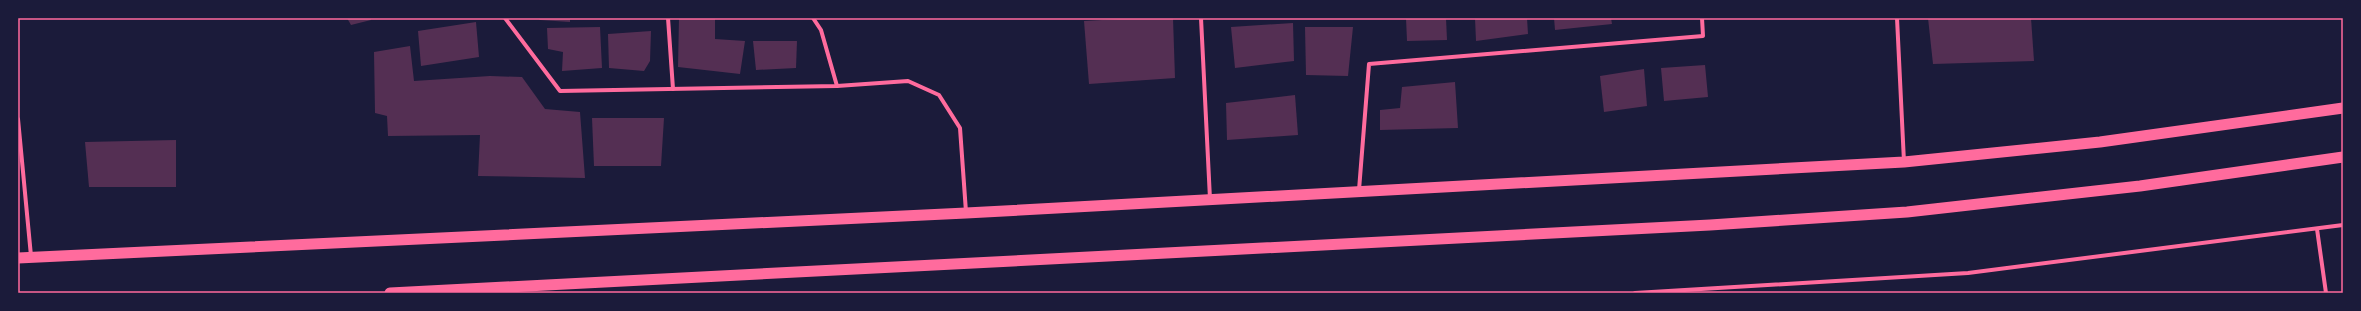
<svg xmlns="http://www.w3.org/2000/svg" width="2361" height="311" viewBox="0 0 2361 311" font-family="'Alegreya Sans',sans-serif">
  <rect width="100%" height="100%" fill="#1b1b3a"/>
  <g fill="#542f53">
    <polygon points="347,18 371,18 371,20 351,25"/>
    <polygon points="538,18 570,18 570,22 540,20"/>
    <polygon points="679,18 715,18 715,39 745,41 740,74 678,67"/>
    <polygon points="1137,18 1173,18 1175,78 1089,84 1084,21"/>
    <polygon points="1406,18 1446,18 1447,40 1407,41"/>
    <polygon points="1475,18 1527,18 1528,34 1476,41"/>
    <polygon points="1554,18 1611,18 1612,24 1555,30"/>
    <polygon points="1928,18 2031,18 2034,61 1933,64"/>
    <polygon points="476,22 479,57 421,66 418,31"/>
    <polygon points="1293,23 1294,61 1235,68 1231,27"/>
    <polygon points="600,27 602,68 562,71 563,52 548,49 547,28"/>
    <polygon points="1305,27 1353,27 1348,76 1306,75"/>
    <polygon points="651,31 650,61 644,71 609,68 608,34"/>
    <polygon points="753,41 797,41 796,68 756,70"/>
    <polygon points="410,46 414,81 490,76 522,77 545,109 580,112 585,178 478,176 480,135 388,136 387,116 375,113 374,52"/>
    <polygon points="1705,65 1708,97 1664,101 1661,68"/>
    <polygon points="1644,69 1647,106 1604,112 1600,76"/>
    <polygon points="1455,82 1458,128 1380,130 1380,110 1400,108 1402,87"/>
    <polygon points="1295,95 1298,135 1227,140 1226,103"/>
    <polygon points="592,118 664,118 661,166 594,166"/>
    <polygon points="176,140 176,187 89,187 85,142"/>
  </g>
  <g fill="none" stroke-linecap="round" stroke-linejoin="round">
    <g stroke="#ff6b9d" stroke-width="4">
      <polyline points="505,18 560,91 837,86 908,81 939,95 960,128 966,212"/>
      <polyline points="668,18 673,89"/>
      <polyline points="813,18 821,30 837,86"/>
      <polyline points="1201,18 1210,199"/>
      <polyline points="1897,18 1904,162"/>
      <polyline points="18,119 31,256"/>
      <polyline points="1359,190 1369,64 1703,36 1702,18"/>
      <polyline points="2317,229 2326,293"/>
      <polyline points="1635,293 1968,273 2343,225"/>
    </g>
    <g stroke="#ff6b9d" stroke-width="11">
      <polyline points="18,258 966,213 1904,162 2100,142 2343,108"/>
      <polyline points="390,293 1710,225 1907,212 2140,186 2343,157"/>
    </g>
  </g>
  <rect width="2361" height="311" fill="none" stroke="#1b1b3a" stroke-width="38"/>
  <rect x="19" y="19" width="2323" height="273" fill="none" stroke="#ff6b9d" stroke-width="1.5"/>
</svg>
